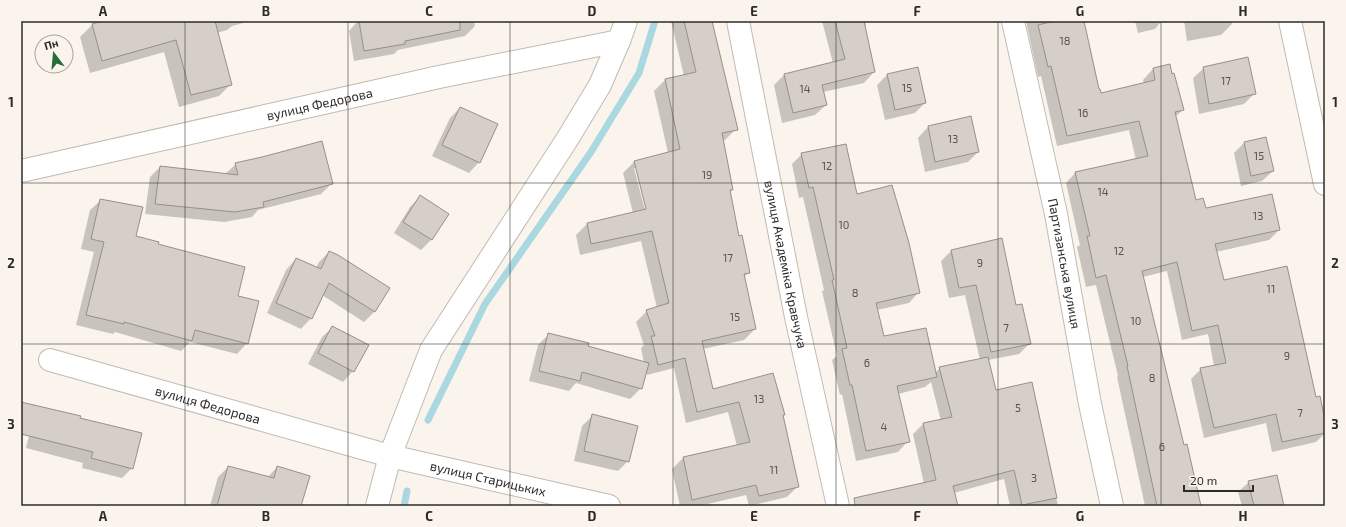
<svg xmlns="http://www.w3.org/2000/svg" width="1346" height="527" viewBox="0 0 1346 527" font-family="'Exo 2',sans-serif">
  <rect width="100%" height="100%" fill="#fbf4ec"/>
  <g fill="#0003" fill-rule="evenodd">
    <polygon points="105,21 250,21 232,26 227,30 217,33 231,84 219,96 179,107 164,52 90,73 80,37 92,25"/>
    <polygon points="358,21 474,21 475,26 465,36 398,50 394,54 354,61 349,31"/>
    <path d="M671,21H711L736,129L725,140L723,141L732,190L730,192L738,237L749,272L743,278L755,329L744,340L703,349L713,390L782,416L798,486L787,497L749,506L746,495L699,506H680L672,469L683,458L737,446L728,412L686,423L674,368L647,375L646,370L641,388L630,399L576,383L569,391L529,381L538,345L549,334L587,347L644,363L641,348L644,345L636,322L647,311L657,308L641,241L580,255L576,235L587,224L633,213L623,173L634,162L668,153L654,91L665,80L684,76ZM634,168H636L648,214H646Z"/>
    <polygon points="822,21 865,21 866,26 865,28 874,72 864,83 823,92 826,105 815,115 782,123 774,85 784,75 833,63"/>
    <polygon points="1026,21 1083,21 1100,94 1144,84 1143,80 1153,69 1169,66 1183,110 1175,117 1196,201 1205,210 1279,230 1269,240 1216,252 1223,281 1315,398 1325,425 1325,433 1316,442 1272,452 1266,423 1204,438 1191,379 1201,369 1214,366 1208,334 1182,340 1167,271 1143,277 1183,446 1200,506 1145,506 1117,377 1118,376 1096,285 1086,287 1077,247 1080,245 1066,183 1076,172 1136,160 1129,130 1057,146 1041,76 1038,77"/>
    <polygon points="1135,21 1160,21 1160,23 1155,29 1138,33"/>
    <polygon points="1184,21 1231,21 1232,24 1221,35 1187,41"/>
    <polygon points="1204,68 1255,93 1244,104 1199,114 1193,78"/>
    <polygon points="888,74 925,103 915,113 885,120 877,85"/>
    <polygon points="460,108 479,162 469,173 432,156 450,118"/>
    <polygon points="971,118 978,152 968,162 925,172 918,138 928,127"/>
    <polygon points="1244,143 1273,171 1262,181 1241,186 1234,153"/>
    <polygon points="802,154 856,195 919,292 909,303 877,310 883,338 935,373 940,368 980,360 965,295 949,298 941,261 951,251 1001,240 1016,306 1030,343 1019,354 988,360 995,391 1032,383 1058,506 1010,506 1004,479 954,493 957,506 860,506 924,484 913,434 923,424 941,421 931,382 925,387 898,394 908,441 898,452 856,461 842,394 840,395 832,360 837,356 822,291 824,290 803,197 799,198 792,164"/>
    <polygon points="236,164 332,183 321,194 258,210 252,217 224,222 145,214 150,177 160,167 225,174"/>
    <polygon points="420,197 447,214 431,240 421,250 394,233 410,207"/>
    <polygon points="101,200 135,236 157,245 237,297 247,343 237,354 190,342 181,351 115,332 113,334 76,325 94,252 81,249 90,210"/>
    <polygon points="329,252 389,288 374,312 364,322 322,295 311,318 301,329 267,313 286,270 296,259 316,268 319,262"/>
    <polygon points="333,327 353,371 343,382 308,364 322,337"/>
    <polygon points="593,415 628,461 618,471 574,461 582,426"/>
    <polygon points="33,419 79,419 132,468 122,478 82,468 83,463 26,448"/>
    <polygon points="228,467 267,478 277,467 300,506 210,506 218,477"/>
    <polygon points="1249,482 1283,506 1242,506 1238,492"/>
  </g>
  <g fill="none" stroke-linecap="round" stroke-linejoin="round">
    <g stroke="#aad8e0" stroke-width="7">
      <polyline points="428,420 485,304 591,152 639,73 655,21"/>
      <polyline points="404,506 407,491"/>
    </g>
  </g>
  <g fill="#d6cfc8" stroke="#97908a">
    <polygon points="102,21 215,21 232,85 191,95 176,40 102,61 92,24"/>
    <polygon points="359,21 460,21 460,30 405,41 405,44 364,51"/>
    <polygon points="684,21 712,21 738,130 722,133 733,190 730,190 739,236 742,235 750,273 744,274 756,329 702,341 713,389 773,373 785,415 783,415 799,487 759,496 756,485 692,500 683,457 750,442 739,402 697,412 685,358 658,365 651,336 655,336 646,310 669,303 652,231 591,244 587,223 646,209 634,161 680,149 665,79 696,72"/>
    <polygon points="835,21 864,21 875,72 822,85 827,105 793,113 784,74 845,59"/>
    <polygon points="1054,21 1084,21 1099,89 1100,89 1101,93 1155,80 1153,68 1170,64 1172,74 1174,73 1184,110 1175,112 1196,200 1203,198 1206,208 1272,194 1280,230 1215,244 1224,280 1287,266 1316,397 1320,396 1325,420 1325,433 1282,442 1276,414 1214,428 1200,368 1226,363 1218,325 1192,331 1177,262 1142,271 1184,445 1187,444 1201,506 1157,506 1127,366 1128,366 1106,275 1096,278 1087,236 1090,236 1075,172 1148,156 1139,121 1067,136 1051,66 1048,67 1038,25"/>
    <polygon points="1248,57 1256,94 1209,104 1203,67"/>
    <polygon points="918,67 926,103 895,110 887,74"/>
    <polygon points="460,107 498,124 480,163 442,145"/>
    <polygon points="971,116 979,152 935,162 928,126"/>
    <polygon points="1266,137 1274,171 1251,176 1244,142"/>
    <polygon points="322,141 333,184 263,202 264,207 235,212 155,204 160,166 238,175 235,163 262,157"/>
    <polygon points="846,144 857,194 892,185 909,243 920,293 876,303 884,336 926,328 937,377 897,386 910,442 866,451 852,385 850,385 842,349 847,348 832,280 834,280 813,187 809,188 801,153"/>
    <polygon points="420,195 449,214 432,240 403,222"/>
    <polygon points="100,199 143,207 136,236 159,242 158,244 245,267 238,296 259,301 248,344 195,330 192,341 124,322 124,324 86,315 104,242 91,239"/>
    <polygon points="1002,238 1016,305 1022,304 1031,344 991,352 976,285 959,288 951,250"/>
    <polygon points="329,251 338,255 390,288 375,312 329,283 312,319 276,303 296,258 321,269"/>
    <polygon points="332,326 369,345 354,372 318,353"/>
    <polygon points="548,333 589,343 588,346 649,363 642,389 582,372 580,381 539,371"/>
    <polygon points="988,357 996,390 1032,382 1057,498 1022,505 1014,470 953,486 958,506 855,506 854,498 936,480 923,423 952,417 939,367"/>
    <polygon points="21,402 81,416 80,418 142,433 133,469 91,458 93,452 21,434"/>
    <polygon points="592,414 638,426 629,462 584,451"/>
    <polygon points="228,466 274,478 277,466 310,476 301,506 217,506"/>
    <polygon points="1277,475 1284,506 1254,506 1248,481"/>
  </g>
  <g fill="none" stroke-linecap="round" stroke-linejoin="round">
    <defs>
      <g id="street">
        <path id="s1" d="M738,21L796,317L838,506"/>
        <path id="s2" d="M1013,21L1056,214L1090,404L1112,506"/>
        <polyline points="1290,21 1325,184"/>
        <path id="s3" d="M21,171L439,77L619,41"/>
        <path id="s4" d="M50,360L390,456L609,506"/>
        <polyline points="377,506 390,456 431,350 568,138 600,85 619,41 626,21"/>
      </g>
    </defs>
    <use href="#street" stroke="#c0bab2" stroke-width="24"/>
    <use href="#street" stroke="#fff" stroke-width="22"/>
  </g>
  <path fill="none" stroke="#2d2a28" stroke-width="1" stroke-opacity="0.55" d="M185,21V506M348,21V506M510,21V506M673,21V506M836,21V506M998,21V506M1161,21V506M21,183H1325M21,344H1325"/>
  <g text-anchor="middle" stroke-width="3" stroke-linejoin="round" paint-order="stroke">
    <g font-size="11" fill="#575350">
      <text x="1065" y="45">18</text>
      <text x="1226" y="85">17</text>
      <text x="907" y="92">15</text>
      <text x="805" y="93">14</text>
      <text x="1083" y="117">16</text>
      <text x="953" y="143">13</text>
      <text x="1259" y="160">15</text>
      <text x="827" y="170">12</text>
      <text x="707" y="179">19</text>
      <text x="1103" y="196">14</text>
      <text x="1258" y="220">13</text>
      <text x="844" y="229">10</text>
      <text x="1119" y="255">12</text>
      <text x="728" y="262">17</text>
      <text x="980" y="267">9</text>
      <text x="1271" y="293">11</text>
      <text x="855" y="297">8</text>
      <text x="735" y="321">15</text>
      <text x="1136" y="325">10</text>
      <text x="1006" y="332">7</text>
      <text x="1287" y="360">9</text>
      <text x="867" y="367">6</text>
      <text x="1152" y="382">8</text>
      <text x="759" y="403">13</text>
      <text x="1018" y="412">5</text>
      <text x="1300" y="417">7</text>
      <text x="884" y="431">4</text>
      <text x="1162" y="451">6</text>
      <text x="774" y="474">11</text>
      <text x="1034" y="482">3</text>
    </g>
    <g font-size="13" fill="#2d2a28" stroke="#fbf4ec">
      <text dy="5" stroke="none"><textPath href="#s3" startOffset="306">вулиця Федорова</textPath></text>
      <text dy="5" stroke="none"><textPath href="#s2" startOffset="248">Партизанська вулиця</textPath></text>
      <text dy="5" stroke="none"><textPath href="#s1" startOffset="248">вулиця Академіка Кравчука</textPath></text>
      <text dy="5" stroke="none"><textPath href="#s4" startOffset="164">вулиця Федорова</textPath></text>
      <text dy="5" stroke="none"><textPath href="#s4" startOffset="454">вулиця Старицьких</textPath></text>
    </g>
  </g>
  <rect width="1346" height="527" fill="none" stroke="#fbf4ec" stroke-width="44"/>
  <g transform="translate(54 54) rotate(344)"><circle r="19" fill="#fbf4ec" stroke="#a9a39e"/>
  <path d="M0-3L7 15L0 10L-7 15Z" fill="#246c39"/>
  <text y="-6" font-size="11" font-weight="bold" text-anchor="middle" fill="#2d2a28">Пн</text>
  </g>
  <path d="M1184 485v6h69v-6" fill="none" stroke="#2d2a28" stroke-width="2"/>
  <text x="1190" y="485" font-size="12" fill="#2d2a28" stroke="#fbf4ec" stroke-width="3" paint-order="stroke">20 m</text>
  <rect x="22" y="22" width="1302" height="483" fill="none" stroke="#2d2a28" stroke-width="1.5"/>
  <g font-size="13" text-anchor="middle" font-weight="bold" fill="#2d2a28">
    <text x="103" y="16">A</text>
    <text x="266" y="16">B</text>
    <text x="429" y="16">C</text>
    <text x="592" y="16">D</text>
    <text x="754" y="16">E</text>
    <text x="917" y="16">F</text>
    <text x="1080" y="16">G</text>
    <text x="1243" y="16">H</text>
    <text x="11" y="107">1</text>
    <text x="1335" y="107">1</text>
    <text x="11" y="268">2</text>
    <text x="1335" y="268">2</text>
    <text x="11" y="429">3</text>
    <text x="1335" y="429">3</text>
    <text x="103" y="521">A</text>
    <text x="266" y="521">B</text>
    <text x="429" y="521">C</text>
    <text x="592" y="521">D</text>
    <text x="754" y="521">E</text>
    <text x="917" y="521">F</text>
    <text x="1080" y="521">G</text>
    <text x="1243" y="521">H</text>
  </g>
</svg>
